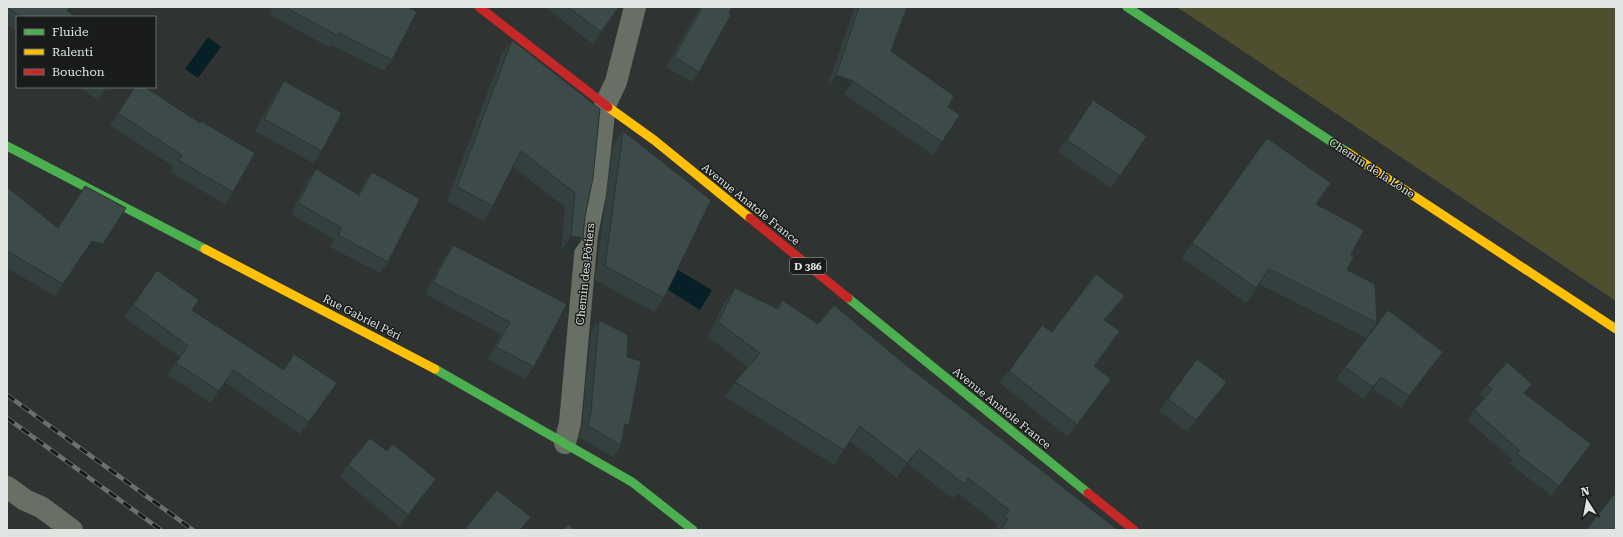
<svg xmlns="http://www.w3.org/2000/svg" width="1623" height="537" viewBox="0 0 1623 537" font-family="'Roboto Serif',serif">
  <rect width="100%" height="100%" fill="#2f3432"/>
  <polygon fill="#4f4e2f" points="1176,7 1616,7 1616,301 1186,13"/>
  <g fill="#072028">
    <polygon points="208,37 221,47 198,78 185,69"/>
    <polygon points="673,267 712,290 700,310 662,286"/>
  </g>
  <g fill="none" stroke-linecap="round" stroke-linejoin="round">
    <g stroke="#686f65" stroke-width="22">
      <polyline points="565,443 570,423 587,234 595,194 605,105 616,82 635,7"/>
      <polyline points="7,487 25,500 41,507 72,530"/>
    </g>
    <g stroke="#4caf50" stroke-width="9">
      <polyline points="1127,7 1347,152"/>
      <polyline points="7,146 205,249"/>
      <polyline points="848,298 1088,493"/>
      <polyline points="435,369 632,482 693,530"/>
    </g>
    <g stroke="#ffc107" stroke-width="9">
      <polyline points="608,107 654,140 750,218"/>
      <polyline points="1347,152 1616,329"/>
      <polyline points="205,249 435,369"/>
    </g>
    <g stroke="#c62828" stroke-width="9">
      <polyline points="479,7 608,107"/>
      <polyline points="750,218 848,298"/>
      <polyline points="1088,493 1134,530"/>
    </g>
    <defs>
      <g id="rail">
        <polyline points="7,395 193,530"/>
        <polyline points="7,418 161,530"/>
      </g>
    </defs>
    <use href="#rail" stroke="#6c716d" stroke-width="4.5"/>
    <use href="#rail" stroke="#191c1a" stroke-width="3" stroke-dasharray="9" stroke-linecap="butt"/>
  </g>
  <g fill="#34403f">
    <polygon points="7,7 67,11 77,17 17,17 17,31 7,25"/>
    <polygon points="267,7 408,7 392,60 384,71 331,45 329,47 270,15 272,10"/>
    <polygon points="545,7 619,7 593,44"/>
    <polygon points="700,7 732,7 699,72 692,82 666,67"/>
    <polygon points="855,7 907,7 891,51 948,107 960,115 933,155 844,94 827,88"/>
    <polygon points="512,40 585,217 583,238 573,252 561,251 565,207 513,167 493,206 483,221 447,201 502,54"/>
    <polygon points="284,81 322,151 313,163 255,131 276,93"/>
    <polygon points="79,87 107,87 98,100"/>
    <polygon points="135,87 233,192 225,204 170,172 173,166 110,125"/>
    <polygon points="1093,100 1147,136 1111,188 1058,152"/>
    <polygon points="623,131 664,298 654,312 595,280 613,145"/>
    <polygon points="1267,138 1316,204 1351,255 1347,270 1377,323 1366,338 1259,284 1246,303 1182,258"/>
    <polygon points="316,169 358,194 364,183 372,172 388,262 380,273 330,247 334,239 291,214 308,180"/>
    <polygon points="85,186 103,244 95,256 84,253 55,296 7,268 7,187 57,228"/>
    <polygon points="453,245 567,304 534,367 525,379 488,359 501,334 425,294 445,257"/>
    <polygon points="157,270 192,310 284,370 337,383 300,434 225,382 211,403 168,375 180,357 124,317"/>
    <polygon points="735,288 776,308 782,300 818,324 901,361 1118,530 994,530 998,525 958,493 953,499 908,464 897,478 850,441 834,465 725,397 735,382 748,367 708,337 724,303"/>
    <polygon points="1116,308 1106,320 1112,343 1095,366 1111,379 1068,437 1000,383 1042,325 1052,332"/>
    <polygon points="599,320 627,357 623,434 621,445 613,457 579,437 582,424 591,332"/>
    <polygon points="1443,352 1401,408 1373,389 1364,399 1336,379 1345,367"/>
    <polygon points="1487,385 1525,394 1591,444 1552,496 1510,464 1513,460 1467,420 1474,410 1484,398 1480,394"/>
    <polygon points="1218,393 1187,432 1159,411 1168,399"/>
    <polygon points="387,451 436,479 428,491 400,527 340,477 348,465"/>
  </g>
  <g fill="#2a3433">
    <polygon points="836,75 853,81 844,94 827,88"/>
    <polygon points="571,236 583,238 573,252 561,251"/>
    <polygon points="92,241 103,244 95,256 84,253"/>
    <polygon points="1125,296 1116,308 1096,332 1104,320"/>
    <polygon points="1443,352 1401,408 1409,396"/>
    <polygon points="1381,377 1373,389 1364,399 1373,387"/>
    <polygon points="1227,382 1218,393 1187,432 1196,420"/>
    <polygon points="1532,384 1526,393 1517,402 1524,393"/>
    <polygon points="625,424 629,425 621,437"/>
    <polygon points="1591,444 1584,454 1552,496 1559,486"/>
    <polygon points="919,449 908,464 897,478 907,463"/>
    <polygon points="436,479 428,491 400,527 408,515"/>
  </g>
  <g fill="#3c4a49" stroke="#2a3433">
    <polygon points="7,7 70,7 67,11 77,17 22,17 7,8"/>
    <polygon points="285,7 408,7 417,12 392,60 339,33 338,36"/>
    <polygon points="568,7 619,7 601,32"/>
    <polygon points="702,7 732,7 729,14 731,15 699,72 674,57"/>
    <polygon points="859,7 907,7 891,51 954,96 948,107 960,115 942,142 853,81 836,75"/>
    <polygon points="512,40 600,109 593,178 585,217 583,238 571,236 575,193 521,151 493,206 457,187"/>
    <polygon points="284,81 342,113 322,151 264,119"/>
    <polygon points="135,87 145,87 200,123 201,121 255,153 233,192 178,160 182,155 118,113"/>
    <polygon points="1093,100 1147,136 1120,176 1067,140"/>
    <polygon points="623,131 711,200 664,298 605,266"/>
    <polygon points="1267,138 1331,183 1316,204 1364,230 1351,255 1354,257 1347,270 1375,284 1377,323 1269,269 1256,288 1192,243"/>
    <polygon points="316,169 359,195 372,172 420,199 388,262 338,235 342,228 298,203"/>
    <polygon points="85,186 126,208 103,244 92,241 63,284 7,251 7,187 58,228"/>
    <polygon points="453,245 567,304 534,367 496,347 510,322 433,282"/>
    <polygon points="157,270 199,300 192,310 284,370 294,354 337,383 309,422 233,370 219,391 176,363 188,346 133,305"/>
    <polygon points="1096,274 1125,296 1104,320 1120,331 1094,366 1111,379 1077,425 1009,371 1042,325 1052,332"/>
    <polygon points="735,288 778,309 782,300 818,324 834,305 901,361 1118,530 1000,530 1008,519 1004,516 1009,510 968,478 964,484 919,449 907,463 860,426 844,450 735,382 760,353 718,322"/>
    <polygon points="1388,310 1443,352 1409,396 1381,377 1373,387 1345,367"/>
    <polygon points="599,320 628,335 627,357 641,361 629,425 625,424 621,445 588,426 591,412"/>
    <polygon points="1197,359 1227,382 1196,420 1168,399"/>
    <polygon points="1507,362 1532,384 1524,393 1591,444 1559,486 1517,454 1520,451 1474,410 1492,389 1487,385"/>
    <polygon points="370,438 387,451 393,444 436,479 408,515 348,465"/>
    <polygon points="497,490 531,517 520,530 464,530"/>
    <polygon points="1614,494 1616,495 1616,530 1586,530"/>
    <polygon points="568,524 576,530 563,530"/>
  </g>
  <g text-anchor="middle" stroke-width="3" stroke-linejoin="round" paint-order="stroke">
    <rect fill="#191c1a" stroke="#a4a9a6" stroke-width="1" x="790" y="258" width="36" height="16" rx="3"/>
    <g font-size="10" font-weight="bold" fill="#e0e5e2">
      <text x="808" y="270">D 386</text>
    </g>
    <g font-size="11" fill="#e0e5e2" stroke="#191c1a">
      <text transform="translate(1372 168) rotate(33)" y="4">Chemin de la Lône</text>
      <text transform="translate(751 204) rotate(39)" y="4">Avenue Anatole France</text>
      <text transform="translate(585 274) rotate(-84)" y="4">Chemin des Pôtiers</text>
      <text transform="translate(362 317) rotate(27)" y="4">Rue Gabriel Péri</text>
      <text transform="translate(1002 408) rotate(39)" y="4">Avenue Anatole France</text>
    </g>
  </g>
  <rect width="1623" height="537" fill="none" stroke="#e0e5e2" stroke-width="16"/>
  <rect x="16" y="16" width="140" height="72" fill="#191c1a" stroke="#696c6a"/>
  <rect x="24" y="29" width="20" height="6" fill="#4caf50" stroke="#696c6a"/>
  <text x="52" y="36" font-size="12" fill="#e0e5e2">Fluide</text>
  <rect x="24" y="49" width="20" height="6" fill="#ffc107" stroke="#696c6a"/>
  <text x="52" y="56" font-size="12" fill="#e0e5e2">Ralenti</text>
  <rect x="24" y="69" width="20" height="6" fill="#c62828" stroke="#696c6a"/>
  <text x="52" y="76" font-size="12" fill="#e0e5e2">Bouchon</text>
  <g transform="translate(1587 501) rotate(349)" stroke="#191c1a" stroke-width="3" paint-order="stroke">
  <path d="M0-3L7 15L0 10L-7 15Z" fill="#e0e5e2"/>
  <text y="-6" font-size="11" font-weight="bold" text-anchor="middle" fill="#e0e5e2">N</text>
  </g>
</svg>
